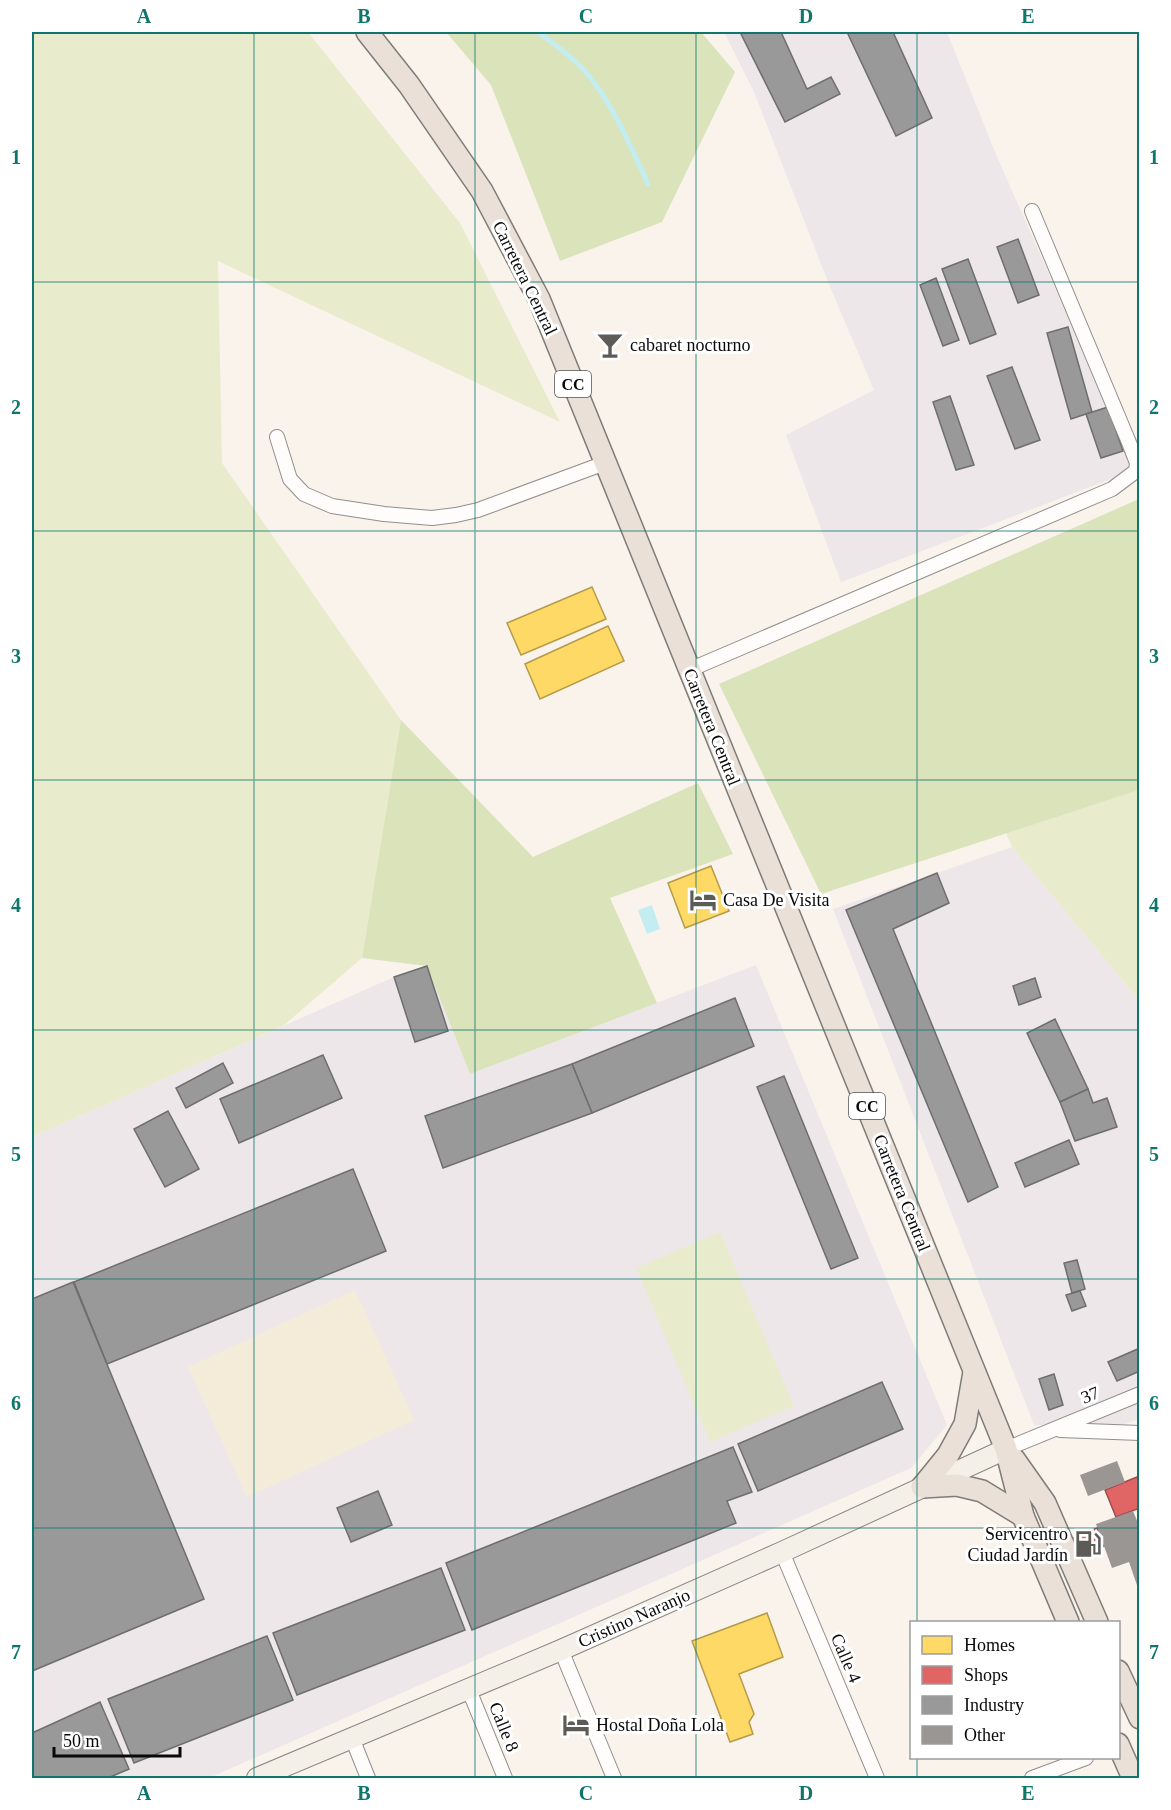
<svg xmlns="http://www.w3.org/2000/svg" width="1171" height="1810" viewBox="0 0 1171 1810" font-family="Georgia,serif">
  <rect width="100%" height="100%" fill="#f9f3ec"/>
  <g fill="#ede7ea">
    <polygon points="724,32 947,32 997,157 1108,407 1132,471 841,582 786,435 874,390 830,287 754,92"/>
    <polygon points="1012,847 1139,1000 1139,1419 1125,1424 1034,1425 833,909"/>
    <polygon points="756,965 947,1425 911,1468 209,1778 32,1778 32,1137 394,977 427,966 470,1074"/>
  </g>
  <polygon fill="#f5ebd9" points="355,1290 414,1420 247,1497 188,1367"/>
  <g fill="#e8eccd">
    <polygon points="32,32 308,32 460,223 560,422 218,261 222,463 401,720 362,958 283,1026 32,1137"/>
    <polygon points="1139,790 1140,790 1139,1000 1012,847 1006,833"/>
    <polygon points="720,1232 794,1406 710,1442 636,1268"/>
  </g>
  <g fill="#dbe3bb">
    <polygon points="446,32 701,32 735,72 662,222 560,261 491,85"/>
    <polygon points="1139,499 1139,790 821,894 719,684"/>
    <polygon points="401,720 533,857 698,783 733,854 610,898 657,1003 470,1074 427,966 362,958"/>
  </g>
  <polygon fill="#c4edf1" points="652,905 660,929 647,934 638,910"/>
  <g fill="#ffd966" stroke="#b59b4a" stroke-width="1.5">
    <polygon points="592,587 606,619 521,655 507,623"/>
    <polygon points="608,626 624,661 540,699 525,664"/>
    <polygon points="711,866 729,911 685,928 668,883"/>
    <polygon points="767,1613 783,1657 739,1674 754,1714 749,1722 753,1734 730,1742 692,1641"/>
  </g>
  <g fill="#e06666" stroke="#a04a4a" stroke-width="1.5">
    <polygon points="1137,1477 1140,1483 1140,1508 1116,1517 1105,1490"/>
    <polygon points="1097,1528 1104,1546 1079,1556 1072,1539"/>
  </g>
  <g fill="#999" stroke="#6e6e6e" stroke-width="1.5">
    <polygon points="740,32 781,32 807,89 831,77 840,94 785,122"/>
    <polygon points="847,32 893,32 932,118 896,136"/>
    <polygon points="1018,239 1039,295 1018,303 997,247"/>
    <polygon points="968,259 996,334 970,344 942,269"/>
    <polygon points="936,278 959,340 943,346 920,285"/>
    <polygon points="1068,327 1092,412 1071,419 1047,333"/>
    <polygon points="1012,367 1040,440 1015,449 987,376"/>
    <polygon points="950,396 974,465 956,470 933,402"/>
    <polygon points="1108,407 1123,451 1101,458 1086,414"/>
    <polygon points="937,873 949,903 893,929 998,1187 968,1202 846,910"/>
    <polygon points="427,966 448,1031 415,1042 394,977"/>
    <polygon points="1035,978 1041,997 1019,1005 1013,986"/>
    <polygon points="735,998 754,1046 592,1113 572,1064"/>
    <polygon points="1055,1019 1088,1089 1060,1102 1027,1033"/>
    <polygon points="323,1055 342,1098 239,1143 220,1099"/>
    <polygon points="223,1063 233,1083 186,1108 176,1088"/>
    <polygon points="572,1064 592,1113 443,1168 425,1116"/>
    <polygon points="784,1076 858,1258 831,1269 757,1087"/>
    <polygon points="1088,1089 1093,1103 1107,1098 1117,1127 1075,1141 1060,1102"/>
    <polygon points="168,1111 199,1169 165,1187 134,1129"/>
    <polygon points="1069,1140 1079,1164 1025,1187 1015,1163"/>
    <polygon points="353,1169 386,1251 107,1364 74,1282"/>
    <polygon points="1077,1260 1085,1289 1072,1293 1064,1263"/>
    <polygon points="73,1282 204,1599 32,1671 32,1299"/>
    <polygon points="1080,1291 1086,1306 1072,1311 1066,1295"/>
    <polygon points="1140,1348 1140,1371 1117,1381 1108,1362"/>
    <polygon points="1054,1374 1063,1405 1049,1410 1039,1379"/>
    <polygon points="882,1382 903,1429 758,1491 738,1444"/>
    <polygon points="733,1447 752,1492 727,1501 736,1523 472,1630 446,1563"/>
    <polygon points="378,1491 392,1525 351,1542 337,1508"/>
    <polygon points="441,1568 465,1630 297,1695 273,1633"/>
    <polygon points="267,1636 293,1700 134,1763 108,1699"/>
    <polygon points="100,1702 129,1769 108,1778 32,1778 32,1733"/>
  </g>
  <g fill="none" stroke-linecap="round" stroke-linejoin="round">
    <path stroke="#c4edf1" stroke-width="5" d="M538,32C557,46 579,62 593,81C616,112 632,149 648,184"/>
  </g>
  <g fill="#9a9693">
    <polygon points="1117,1461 1125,1482 1088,1496 1080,1475"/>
    <polygon points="1133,1511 1140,1528 1139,1591 1129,1562 1112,1568 1096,1524"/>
  </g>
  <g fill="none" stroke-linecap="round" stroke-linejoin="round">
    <defs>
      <g id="street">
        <polyline points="277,437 290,479 304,494 332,506 384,514 432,518 456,515 478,510 605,463"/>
        <polyline points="689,670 1112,489 1136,471 1137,463 1128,440 1032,211"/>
        <polyline points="1060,1430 1140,1433"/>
        <polyline points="1006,1449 1140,1394"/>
        <polyline points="782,1552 877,1778"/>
        <polyline points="561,1650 614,1778"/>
        <polyline points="469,1690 505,1778"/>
        <polyline points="352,1738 368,1778"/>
        <polyline points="1032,1778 1086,1758"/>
      </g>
      <polyline id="secondary" points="257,1778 561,1650 782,1552 1006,1449"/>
      <g id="primary">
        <polyline points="367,32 409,85 482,191 539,299 1006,1449 1023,1516 1068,1622"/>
        <polyline points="1014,1459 1045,1503 1097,1622"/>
        <polyline points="922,1487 948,1455 965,1424 974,1372"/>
        <polyline points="922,1487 957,1485 982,1491 1023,1516"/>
        <polyline points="1118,1671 1140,1718"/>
        <polyline points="1118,1744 1133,1778"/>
      </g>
    </defs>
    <use href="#street" stroke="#918e8b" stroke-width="16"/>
    <use href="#secondary" stroke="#888582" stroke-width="22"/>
    <use href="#primary" stroke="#7e7c78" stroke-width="24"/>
    <use href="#street" stroke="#fefdfc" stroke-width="14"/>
    <use href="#secondary" stroke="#f4efe7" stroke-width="20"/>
    <use href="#primary" stroke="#eae0d7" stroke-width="21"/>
  </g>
  <path fill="none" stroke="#0f766e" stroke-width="1.5" stroke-opacity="0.55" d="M254,32V1778M475,32V1778M696,32V1778M917,32V1622M32,282H1140M32,531H1140M32,780H1140M32,1030H1140M32,1279H1140M32,1528H1140M917,1758V1778"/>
  <defs>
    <symbol id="bar-bare" viewBox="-9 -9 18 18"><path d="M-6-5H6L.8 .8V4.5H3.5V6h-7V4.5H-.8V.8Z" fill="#5d5b58" stroke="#fff" stroke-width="2.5" paint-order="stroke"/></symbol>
    <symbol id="hotel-bare" viewBox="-9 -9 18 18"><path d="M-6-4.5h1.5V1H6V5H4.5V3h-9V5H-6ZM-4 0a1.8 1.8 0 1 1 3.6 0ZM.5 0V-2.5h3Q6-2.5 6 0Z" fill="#5d5b58" stroke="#fff" stroke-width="2.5" paint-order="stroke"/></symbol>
    <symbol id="fuel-bare" viewBox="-9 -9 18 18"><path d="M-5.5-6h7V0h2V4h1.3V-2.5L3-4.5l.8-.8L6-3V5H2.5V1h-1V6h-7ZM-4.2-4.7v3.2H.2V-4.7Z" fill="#5d5b58" stroke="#fff" stroke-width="2.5" paint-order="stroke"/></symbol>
  </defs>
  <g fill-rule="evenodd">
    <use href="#bar-bare" x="591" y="326" width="38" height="38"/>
    <use href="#hotel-bare" x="684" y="881" width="38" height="38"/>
    <use href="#fuel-bare" x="1069" y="1525" width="38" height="38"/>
    <use href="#hotel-bare" x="557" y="1706" width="38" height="38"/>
  </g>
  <g text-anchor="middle" stroke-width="6" stroke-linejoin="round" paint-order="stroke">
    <g fill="#fff" stroke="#535353" stroke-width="1.5">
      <rect x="555" y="371" width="36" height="26" rx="4.5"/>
      <rect x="849" y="1093" width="36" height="26" rx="4.5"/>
    </g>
    <g font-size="16" font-weight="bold" fill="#090909">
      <text x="573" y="390">CC</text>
      <text x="867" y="1112">CC</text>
    </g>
    <g font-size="18" fill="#090909" stroke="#fff">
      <text transform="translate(525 278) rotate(64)" y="6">Carretera Central</text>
      <text transform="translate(712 727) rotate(68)" y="6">Carretera Central</text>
      <text transform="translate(902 1193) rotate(68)" y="6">Carretera Central</text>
      <text transform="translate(1090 1395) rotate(-22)" y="6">37</text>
      <text transform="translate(634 1618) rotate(-24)" y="6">Cristino Naranjo</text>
      <text transform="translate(846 1658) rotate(67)" y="6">Calle 4</text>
      <text transform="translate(504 1727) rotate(68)" y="6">Calle 8</text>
    </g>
    <g font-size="18" fill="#090909" stroke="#fff" text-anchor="start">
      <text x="630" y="351">cabaret nocturno</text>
      <text x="723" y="906">Casa De Visita</text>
      <text x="1068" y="1540" text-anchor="end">Servicentro<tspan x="1068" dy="21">Ciudad Jardín</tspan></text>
      <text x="596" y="1731">Hostal Doña Lola</text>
    </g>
  </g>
  <rect width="1171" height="1810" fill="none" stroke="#ffffff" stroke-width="66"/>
  <rect x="910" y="1621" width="210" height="138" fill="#ffffff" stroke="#9d9d9d" stroke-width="1.5"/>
  <rect x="922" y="1636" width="30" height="18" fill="#ffd966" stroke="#9d9d9d" stroke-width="1.5"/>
  <text x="964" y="1651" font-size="18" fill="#090909">Homes</text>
  <rect x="922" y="1666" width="30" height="18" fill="#e06666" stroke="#9d9d9d" stroke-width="1.5"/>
  <text x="964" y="1681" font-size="18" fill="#090909">Shops</text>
  <rect x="922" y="1696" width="30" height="18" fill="#999999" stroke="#9d9d9d" stroke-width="1.5"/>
  <text x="964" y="1711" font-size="18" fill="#090909">Industry</text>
  <rect x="922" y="1726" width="30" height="18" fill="#9a9693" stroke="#9d9d9d" stroke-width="1.5"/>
  <text x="964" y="1741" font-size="18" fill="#090909">Other</text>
  <path d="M54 1747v9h126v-9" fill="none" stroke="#090909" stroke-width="3"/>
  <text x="63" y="1747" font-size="18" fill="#090909" stroke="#ffffff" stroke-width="4.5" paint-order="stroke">50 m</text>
  <rect x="33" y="33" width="1105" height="1744" fill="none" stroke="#0f766e" stroke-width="2"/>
  <g font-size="20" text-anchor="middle" font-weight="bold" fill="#0f766e">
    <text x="144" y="23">A</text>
    <text x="364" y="23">B</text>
    <text x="586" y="23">C</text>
    <text x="806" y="23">D</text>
    <text x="1028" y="23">E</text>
    <text x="16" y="164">1</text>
    <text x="1154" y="164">1</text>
    <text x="16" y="414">2</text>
    <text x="1154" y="414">2</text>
    <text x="16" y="663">3</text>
    <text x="1154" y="663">3</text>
    <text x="16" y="912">4</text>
    <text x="1154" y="912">4</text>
    <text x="16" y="1161">5</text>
    <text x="1154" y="1161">5</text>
    <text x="16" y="1410">6</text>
    <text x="1154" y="1410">6</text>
    <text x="16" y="1659">7</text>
    <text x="1154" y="1659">7</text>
    <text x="144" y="1800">A</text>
    <text x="364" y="1800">B</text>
    <text x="586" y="1800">C</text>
    <text x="806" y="1800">D</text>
    <text x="1028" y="1800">E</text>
  </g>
</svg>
